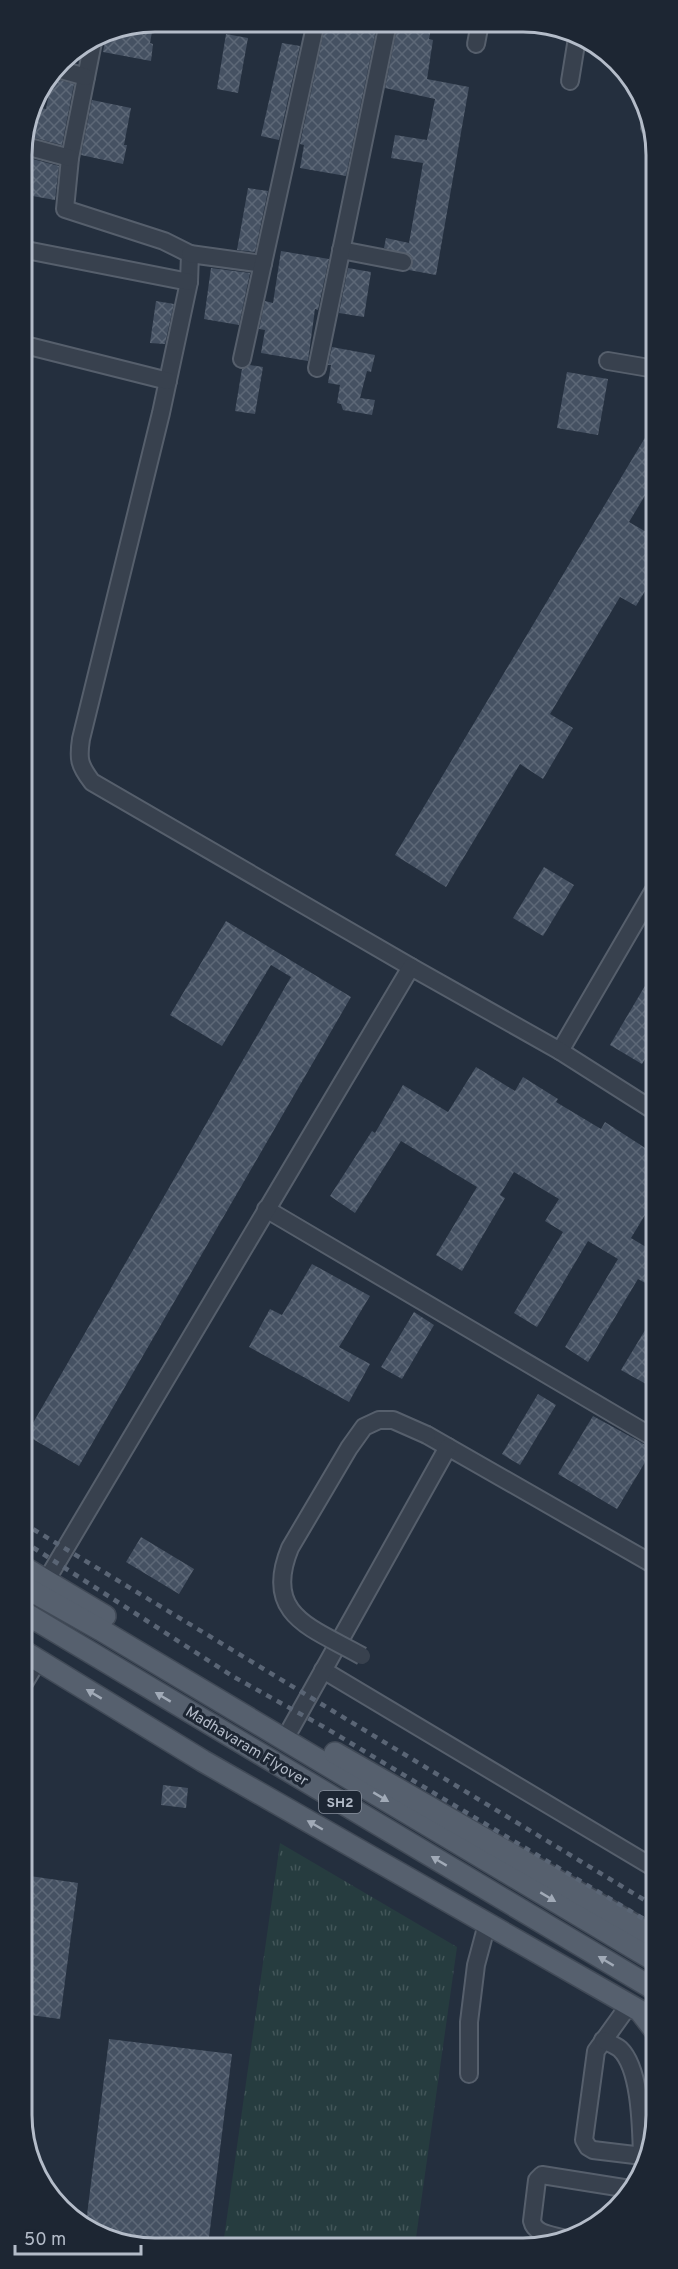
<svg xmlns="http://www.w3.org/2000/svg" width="678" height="2269" viewBox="0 0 678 2269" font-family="Overpass,sans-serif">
  <defs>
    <pattern id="grass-tufts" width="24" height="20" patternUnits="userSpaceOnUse" patternTransform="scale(1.5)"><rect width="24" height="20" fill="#263c3f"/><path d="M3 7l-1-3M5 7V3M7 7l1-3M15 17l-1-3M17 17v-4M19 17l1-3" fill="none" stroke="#435659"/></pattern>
    <pattern id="building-cross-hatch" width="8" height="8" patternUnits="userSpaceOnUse" patternTransform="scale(1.5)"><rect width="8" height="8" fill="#455162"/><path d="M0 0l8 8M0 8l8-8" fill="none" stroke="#5d6877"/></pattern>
  </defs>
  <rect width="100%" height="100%" fill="#242f3e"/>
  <polygon fill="url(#grass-tufts)" points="280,1843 457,1947 415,2245 223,2245"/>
  <g fill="url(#building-cross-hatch)">
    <polygon points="154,21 150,43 153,44 151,61 103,52 107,30"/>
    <polygon points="326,22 359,22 377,26 346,176 300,168 304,145 300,144"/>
    <polygon points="398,23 432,23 429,39 433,40 427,79 469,87 436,275 409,270 413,263 410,255 384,248 386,238 409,243 423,163 391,158 395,135 427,140 435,99 385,88"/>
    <polygon points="226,34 248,38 238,93 217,89"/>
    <polygon points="282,43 300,46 279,140 261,136"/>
    <polygon points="52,78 74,84 62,145 24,135 32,106 46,109"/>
    <polygon points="92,100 131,108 124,145 127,145 123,164 81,155"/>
    <polygon points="25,157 59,166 55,200 21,194 21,173"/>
    <polygon points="248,188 268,191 255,252 237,250"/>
    <polygon points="281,251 329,259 318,310 315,309 308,361 261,353 265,330 259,329 265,301 273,303"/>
    <polygon points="211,268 250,273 239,325 204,319"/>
    <polygon points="348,268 371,272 364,317 339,313"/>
    <polygon points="156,301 174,304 165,344 150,343"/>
    <polygon points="332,347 375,355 371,372 367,371 360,398 375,400 372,415 343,410 341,404 337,403 340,385 328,383 331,365 328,365"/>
    <polygon points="250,365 263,367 255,414 235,411 242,369"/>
    <polygon points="567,372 608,379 598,435 557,428"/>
    <polygon points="655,421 655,479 629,522 655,537 655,575 636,606 620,597 550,714 573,728 543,779 520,764 446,887 395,855"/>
    <polygon points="544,867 574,885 543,936 513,918"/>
    <polygon points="226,921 351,997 79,1466 26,1435 291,977 271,965 222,1046 170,1015"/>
    <polygon points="655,969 656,1041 642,1064 610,1045"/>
    <polygon points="476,1067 515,1091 523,1077 558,1099 556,1102 601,1129 605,1122 656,1155 656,1197 631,1238 656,1253 656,1289 638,1279 588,1362 565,1347 618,1259 588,1241 537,1327 514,1313 563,1232 545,1221 559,1199 514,1172 500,1195 505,1198 462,1271 436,1255 477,1187 401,1141 355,1213 330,1196 372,1131 375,1133 403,1085 448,1112"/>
    <polygon points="312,1264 370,1296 339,1347 370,1364 349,1402 249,1347 270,1309 282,1315"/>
    <polygon points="414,1312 434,1325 402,1379 381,1367"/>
    <polygon points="656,1312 656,1368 646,1384 621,1370"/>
    <polygon points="538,1394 556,1405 520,1465 502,1454"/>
    <polygon points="593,1416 653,1449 617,1509 558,1474"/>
    <polygon points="141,1537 194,1569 179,1594 126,1562"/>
    <polygon points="163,1785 188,1788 186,1808 161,1805"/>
    <polygon points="23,1875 78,1883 60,2019 23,2014"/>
    <polygon points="109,2039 232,2054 208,2245 128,2245 86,2223"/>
  </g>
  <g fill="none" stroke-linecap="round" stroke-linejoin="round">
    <defs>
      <g id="minor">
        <path d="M94,37L70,158L65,209L164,241L190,254L189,282L161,413L81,739C78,759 79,765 92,782L411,967"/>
        <polyline points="476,44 480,23"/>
        <polyline points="54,68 86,77"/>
        <polyline points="570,81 577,38"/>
        <polyline points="650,127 651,122"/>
        <polyline points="22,145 70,158"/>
        <polyline points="21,249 189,282"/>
        <polyline points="341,250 403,262"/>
        <polyline points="190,254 263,264"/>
        <polyline points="21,344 168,381"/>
        <polyline points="242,359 316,22"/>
        <polyline points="608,361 655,369"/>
        <polyline points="317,368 388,23"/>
        <polyline points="560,1051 655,888"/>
        <polyline points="266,1209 656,1439"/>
        <polyline points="427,1435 656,1566"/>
        <polyline points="46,1581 411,967 560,1051 656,1112"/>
        <polyline points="323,1670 656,1869"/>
        <polyline points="23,1685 38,1660"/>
        <polyline points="291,1728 448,1447"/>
        <polyline points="629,2005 596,2051 584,2140 588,2147 593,2150 643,2156"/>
        <path d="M603,2040C609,2043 615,2045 620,2049C641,2069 641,2129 642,2156"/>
        <polyline points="469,2074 469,2022 476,1965 487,1924"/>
        <path d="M562,2238C551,2235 535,2234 532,2221L537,2180L542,2175L630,2189"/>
      </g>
      <g id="major">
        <polyline points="23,1567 105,1616"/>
        <polyline points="23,1586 101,1630 657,1962"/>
        <polyline points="23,1612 657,1991"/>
        <polyline points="23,1651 203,1761 640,2011 657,2033"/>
        <polyline points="335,1753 657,1938"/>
      </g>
    </defs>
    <use href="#minor" stroke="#565f6c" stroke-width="20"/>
    <use href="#major" stroke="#414a57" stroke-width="24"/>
    <use href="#minor" stroke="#38414e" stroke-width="16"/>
    <use href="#major" stroke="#56606e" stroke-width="21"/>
    <g stroke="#5a6575" stroke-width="4.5" stroke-dasharray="6 6" stroke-linecap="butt">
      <polyline points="23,1523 656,1907"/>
      <polyline points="23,1541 234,1677 324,1727 657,1927"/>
    </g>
    <defs>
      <path id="minor-bridge" d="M362,1656C313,1628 262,1616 290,1548L349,1448L364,1427L379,1420H393L427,1435"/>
    </defs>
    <use href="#minor-bridge" stroke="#565f6c" stroke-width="20" stroke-linecap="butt"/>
    <use href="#minor-bridge" stroke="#38414e" stroke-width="16"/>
  </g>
  <defs><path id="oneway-solid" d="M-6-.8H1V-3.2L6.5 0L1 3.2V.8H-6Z" transform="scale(1.5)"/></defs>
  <g fill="#a1aab7">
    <use href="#oneway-solid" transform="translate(94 1694) rotate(-149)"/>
    <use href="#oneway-solid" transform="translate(163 1697) rotate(-149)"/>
    <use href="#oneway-solid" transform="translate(381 1797) rotate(31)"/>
    <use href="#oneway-solid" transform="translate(315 1825) rotate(-150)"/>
    <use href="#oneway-solid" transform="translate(439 1861) rotate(-149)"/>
    <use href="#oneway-solid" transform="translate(548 1897) rotate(31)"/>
    <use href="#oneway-solid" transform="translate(606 1961) rotate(-149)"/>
  </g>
  <g text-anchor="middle" stroke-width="6" stroke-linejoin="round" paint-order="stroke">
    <rect fill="#1d2633" stroke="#878f9c" stroke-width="1.5" x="319" y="1791" width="42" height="22" rx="4.5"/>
    <g font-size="14" font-weight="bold" fill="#b4bcc9">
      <text x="340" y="1807">SH2</text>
    </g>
    <g font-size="15" fill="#b4bcc9" stroke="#1d2633">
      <text transform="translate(247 1746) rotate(31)" y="5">Madhavaram Flyover</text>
    </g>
  </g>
  <path d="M0 0H678V2269H0ZM155 32H523A123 123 0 0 1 646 155V2115A123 123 0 0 1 523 2238H155A123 123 0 0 1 32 2115V155A123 123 0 0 1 155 32Z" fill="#1d2633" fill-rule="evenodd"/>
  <path fill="none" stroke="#b4bcc9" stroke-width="3" d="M155 32H523A123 123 0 0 1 646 155V2115A123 123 0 0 1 523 2238H155A123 123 0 0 1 32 2115V155A123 123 0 0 1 155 32Z"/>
  <path d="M15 2245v9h126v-9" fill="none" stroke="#b4bcc9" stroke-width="3"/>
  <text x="24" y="2245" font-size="18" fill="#b4bcc9" stroke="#1d2633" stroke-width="4.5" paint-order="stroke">50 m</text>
</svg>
